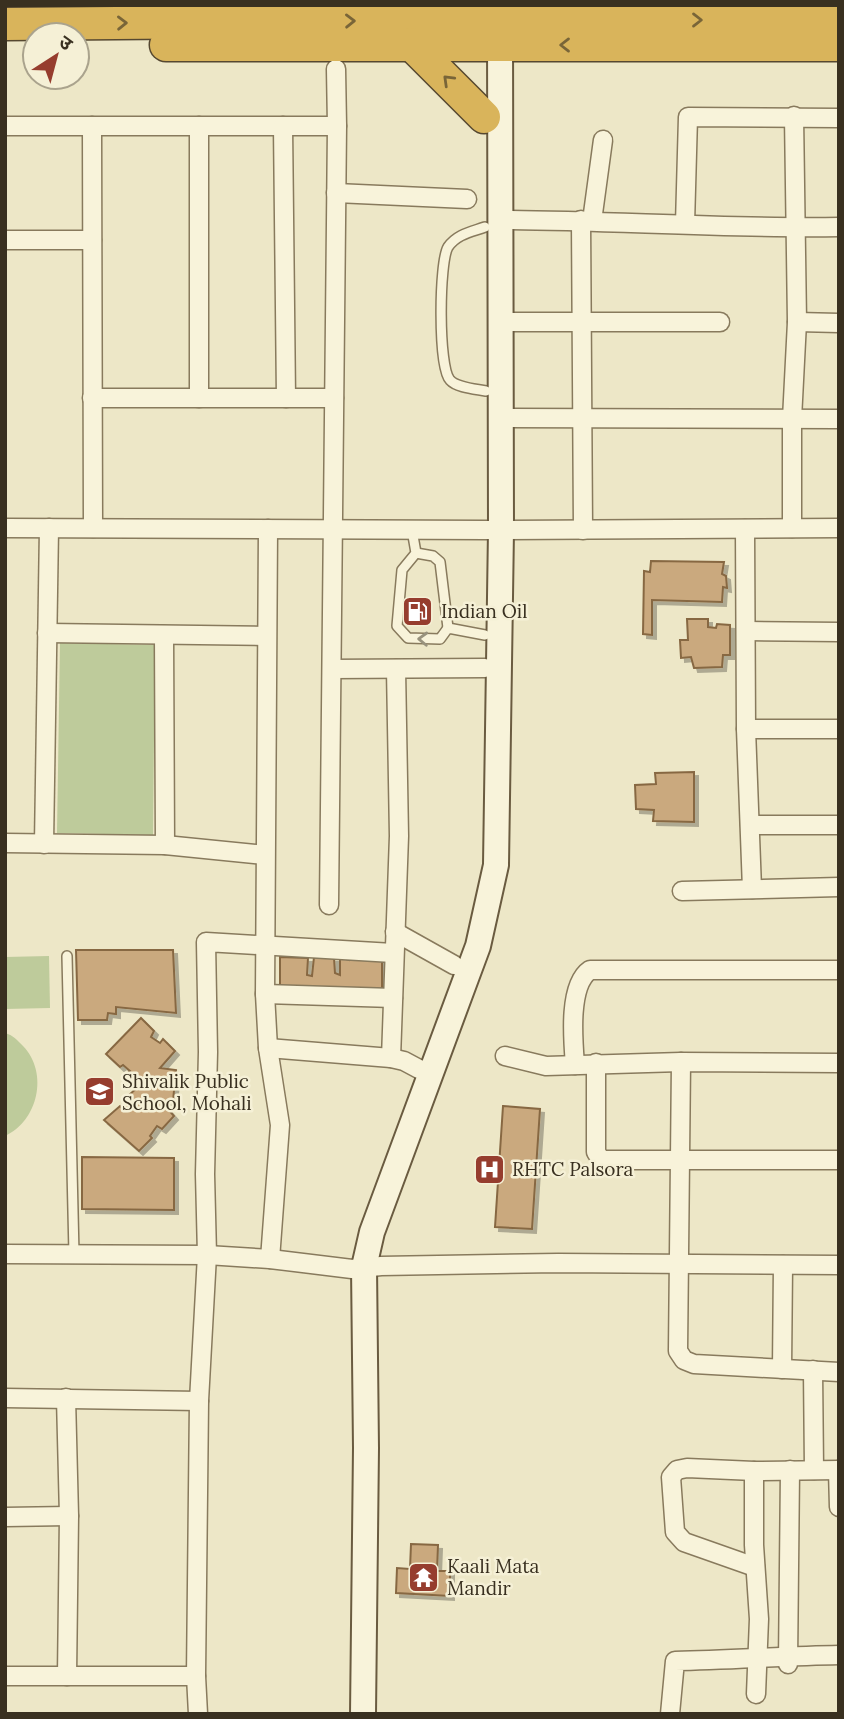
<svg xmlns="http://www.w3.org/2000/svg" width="844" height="1719" viewBox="0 0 844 1719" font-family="Lora,'Noto Sans Devanagari',serif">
  <defs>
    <filter id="shadow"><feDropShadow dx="4" dy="4" stdDeviation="0" flood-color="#0004"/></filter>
  </defs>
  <rect width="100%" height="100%" fill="#ede7c7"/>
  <g fill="#becb9b">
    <polygon points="60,643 155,645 153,835 57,833"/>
    <polygon points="49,956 50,1008 5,1009 5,957"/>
    <path d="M5,1033C13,1035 17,1040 23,1046C49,1073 38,1121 5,1136Z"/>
  </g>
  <g fill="#caa97e" stroke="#876843" stroke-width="2" filter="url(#shadow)">
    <polygon points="651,561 724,562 722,574 726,576 727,588 723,587 722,602 652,600 652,635 643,634 644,571 650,572"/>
    <polygon points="687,619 708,619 708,627 716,628 717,624 730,625 730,655 723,655 722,667 694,668 691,657 681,658 680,640 688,640"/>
    <polygon points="694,772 694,822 653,821 654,810 636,809 635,785 656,784 655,773"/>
    <polygon points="76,950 173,950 176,1013 116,1007 116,1014 108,1013 107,1020 78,1020"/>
    <polygon points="351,956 382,957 382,995 280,987 280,957 308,958 307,975 312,976 314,957 334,958 335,973 340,975 340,957 349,960"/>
    <polygon points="141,1018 154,1031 151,1037 160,1043 163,1039 175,1051 160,1068 176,1070 173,1101 161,1101 174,1116 162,1129 157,1126 150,1136 152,1138 139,1151 104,1120 120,1106 121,1107 130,1098 128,1096 139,1086 127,1074 130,1071 123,1065 120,1067 106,1054"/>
    <polygon points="503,1106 540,1109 532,1229 495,1227"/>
    <polygon points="82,1157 174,1158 174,1210 82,1209"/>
    <polygon points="411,1544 438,1545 437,1571 450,1571 450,1596 396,1593 397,1568 410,1569"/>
  </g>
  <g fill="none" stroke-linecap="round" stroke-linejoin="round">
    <defs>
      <g id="lane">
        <path d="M485,227C471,232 457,234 448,247C439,262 438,367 450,380C457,388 476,389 486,391"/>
        <polyline points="412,530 416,553 402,570 397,626 408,638 440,639 448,628 485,635"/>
        <polyline points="416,553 433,556 440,562 448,628"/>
        <polyline points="67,956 74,1254"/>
      </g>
      <g id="street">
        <polyline points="5,126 337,126"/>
        <polyline points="92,126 93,528"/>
        <polyline points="283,126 286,398"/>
        <polyline points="336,193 467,199"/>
        <path d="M511,220C620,221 730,229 839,227"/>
        <polyline points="581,220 583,530"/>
        <polyline points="592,221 603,140"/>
        <polyline points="685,224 688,117 839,118"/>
        <polyline points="5,240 92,240"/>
        <polyline points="501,322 720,322"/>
        <polyline points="797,322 839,323"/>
        <polyline points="92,398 334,398"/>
        <polyline points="199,398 199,126"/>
        <polyline points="501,418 839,419"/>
        <polyline points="5,528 486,530 839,528"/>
        <polyline points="792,528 792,419 797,322 794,116"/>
        <polyline points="268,529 265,994 268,1048 280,1125 270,1259"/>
        <polyline points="745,529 746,729 752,889"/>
        <polyline points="747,631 839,632"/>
        <polyline points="47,633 266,636"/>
        <polyline points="164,635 165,845"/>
        <polyline points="332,669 485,668"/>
        <polyline points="746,729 839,729"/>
        <polyline points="750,825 839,825"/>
        <polyline points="5,843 165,845 265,855"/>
        <polyline points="44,844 49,528"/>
        <polyline points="682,891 839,887"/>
        <polyline points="329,905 337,126 336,69"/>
        <polyline points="395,932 454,965"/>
        <polyline points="265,994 393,998"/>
        <polyline points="268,1048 391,1058 404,1061 419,1069"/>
        <polyline points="505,1056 546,1066 681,1062 839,1063"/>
        <polyline points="391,1058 399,836 396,669"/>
        <polyline points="681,1062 678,1351 684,1360 694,1364 839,1372"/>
        <polyline points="596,1063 596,1152 601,1160 839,1160"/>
        <path d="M575,1065C573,1040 568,985 590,970H839"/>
        <polyline points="5,1254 207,1255 270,1259 352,1269 381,1266 558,1263 839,1265"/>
        <polyline points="782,1369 783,1265"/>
        <polyline points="813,1370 814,1470"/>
        <polyline points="5,1398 199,1401"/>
        <polyline points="66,1398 69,1516 67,1676"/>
        <polyline points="838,1470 839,1507"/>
        <polyline points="754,1471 754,1545 759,1619 756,1694"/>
        <polyline points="5,1517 69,1516"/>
        <polyline points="755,1567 684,1542 675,1532 671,1477 677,1470 687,1468 754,1471 839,1470"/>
        <polyline points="788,1664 790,1470"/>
        <polyline points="5,1676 196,1676"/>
        <polyline points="198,1714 196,1676 199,1401 207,1255 205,1174 208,1052 206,942 393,953"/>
        <path d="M670,1714L675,1661C730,1660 784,1656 839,1655"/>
      </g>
      <polyline id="secondary" points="363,1714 366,1448 364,1267 372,1232 478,946 496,865 501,530 500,29"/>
      <g id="highway">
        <polyline points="5,24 458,20 839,20"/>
        <polyline points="411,44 484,117"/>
        <polyline points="166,45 839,45"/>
      </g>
    </defs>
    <use href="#lane" stroke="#887a5d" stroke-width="12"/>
    <use href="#street" stroke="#887a5d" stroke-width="21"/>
    <use href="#secondary" stroke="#6a5b40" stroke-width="28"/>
    <use href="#highway" stroke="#564830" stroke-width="35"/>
    <use href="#lane" stroke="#f8f3da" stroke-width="9"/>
    <use href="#street" stroke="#f8f3da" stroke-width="18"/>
    <use href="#secondary" stroke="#f8f3da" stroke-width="24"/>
    <use href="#highway" stroke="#d9b45b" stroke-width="32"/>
  </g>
  <defs><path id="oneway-chevron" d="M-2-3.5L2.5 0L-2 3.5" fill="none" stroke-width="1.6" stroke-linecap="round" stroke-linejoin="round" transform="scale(1.75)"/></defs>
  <g stroke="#796538">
    <use href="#oneway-chevron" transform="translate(697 20)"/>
    <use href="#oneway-chevron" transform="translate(350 21) rotate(-1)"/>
    <use href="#oneway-chevron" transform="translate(122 23) rotate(-1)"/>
    <use href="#oneway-chevron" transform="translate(565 45) rotate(-180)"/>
    <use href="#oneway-chevron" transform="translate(448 80) rotate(-136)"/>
  </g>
  <use stroke="#98927d" href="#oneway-chevron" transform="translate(423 639) rotate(-178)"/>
  <defs>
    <symbol id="fuel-square" viewBox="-11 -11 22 22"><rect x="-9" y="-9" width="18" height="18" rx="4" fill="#963d2e" stroke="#f5f0d6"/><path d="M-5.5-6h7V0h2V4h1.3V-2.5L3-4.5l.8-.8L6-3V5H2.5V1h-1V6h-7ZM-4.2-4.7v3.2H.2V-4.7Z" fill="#fff"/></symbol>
    <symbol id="school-square" viewBox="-11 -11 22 22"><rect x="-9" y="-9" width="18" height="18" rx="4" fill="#963d2e" stroke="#f5f0d6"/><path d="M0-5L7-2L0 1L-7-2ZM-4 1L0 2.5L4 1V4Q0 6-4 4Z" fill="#fff"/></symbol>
    <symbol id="hospital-square" viewBox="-11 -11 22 22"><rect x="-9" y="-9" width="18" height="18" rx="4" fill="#963d2e" stroke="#f5f0d6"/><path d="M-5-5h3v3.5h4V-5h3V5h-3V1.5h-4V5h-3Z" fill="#fff"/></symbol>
    <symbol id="temple-square" viewBox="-11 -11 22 22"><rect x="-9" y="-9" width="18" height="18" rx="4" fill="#963d2e" stroke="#f5f0d6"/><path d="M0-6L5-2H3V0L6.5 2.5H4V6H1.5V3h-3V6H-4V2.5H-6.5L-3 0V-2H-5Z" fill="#fff"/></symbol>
  </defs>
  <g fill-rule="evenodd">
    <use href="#fuel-square" x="400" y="594" width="35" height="35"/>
    <use href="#school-square" x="82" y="1074" width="35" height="35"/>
    <use href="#hospital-square" x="472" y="1152" width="35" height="35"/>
    <use href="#temple-square" x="406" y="1560" width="35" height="35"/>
  </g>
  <g text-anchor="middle" stroke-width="5" stroke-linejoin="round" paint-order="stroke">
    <g font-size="19" fill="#393020" stroke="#f5f0d6" text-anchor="start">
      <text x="441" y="618">Indian Oil</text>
      <text x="122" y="1088">Shivalik Public<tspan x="122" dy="22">School, Mohali</tspan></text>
      <text x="512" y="1176">RHTC Palsora</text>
      <text x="447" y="1573">Kaali Mata<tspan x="447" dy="22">Mandir</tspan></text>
    </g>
  </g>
  <rect width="844" height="1719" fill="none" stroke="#393020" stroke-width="14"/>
  <g transform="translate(56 56) rotate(36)"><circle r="33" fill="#f5f0d6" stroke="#aaa38d" stroke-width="2"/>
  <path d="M0-5L12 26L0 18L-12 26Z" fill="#963d2e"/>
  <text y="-10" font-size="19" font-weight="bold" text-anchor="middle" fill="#393020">उ</text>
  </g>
</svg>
